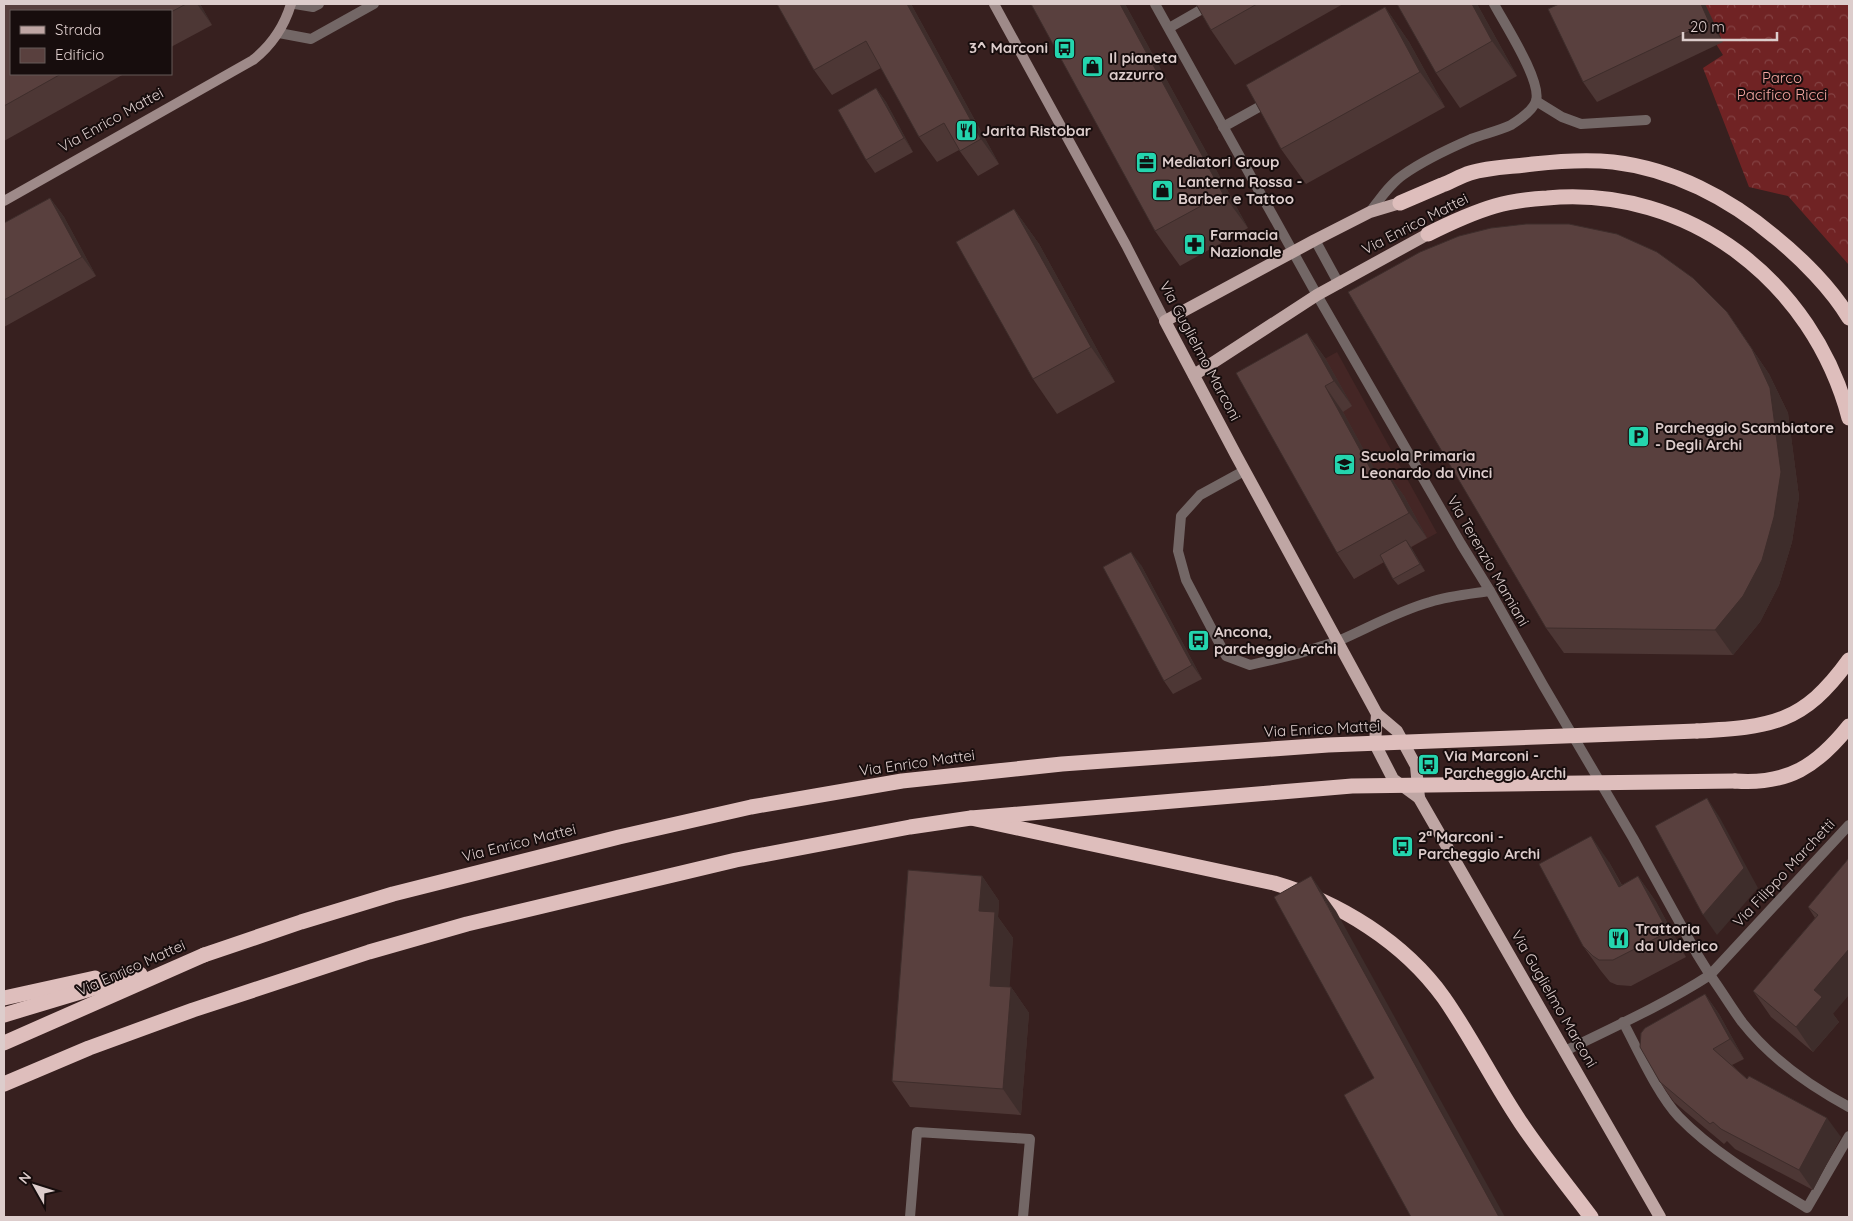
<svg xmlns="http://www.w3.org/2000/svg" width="1853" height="1221" viewBox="0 0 1853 1221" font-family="Quicksand,sans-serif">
  <defs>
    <pattern id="forest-crowns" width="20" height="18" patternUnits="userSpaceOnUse" patternTransform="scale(1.25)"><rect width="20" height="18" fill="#702324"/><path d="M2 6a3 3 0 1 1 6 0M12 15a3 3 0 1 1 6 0" fill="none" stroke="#844243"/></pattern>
  </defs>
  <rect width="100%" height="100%" fill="#37201f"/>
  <polygon fill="#442625" points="1337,352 1437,533 1354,579 1254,398"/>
  <polygon fill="url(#forest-crowns)" points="1691,4 1849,4 1849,265 1788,196 1749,187 1703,68 1723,55"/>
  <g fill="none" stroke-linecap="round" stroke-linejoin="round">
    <g stroke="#736766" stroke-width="10">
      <polyline points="295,4 313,7 319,4"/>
      <polyline points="279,33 311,39 374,4"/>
      <polyline points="1536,101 1562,117 1581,124 1646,120"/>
      <polyline points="1223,127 1270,101"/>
      <polyline points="1244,471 1200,495 1181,516 1178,551 1186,580 1226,656 1250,665 1297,654 1338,641"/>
      <path d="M1710,975C1721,990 1731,1007 1742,1022C1771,1059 1808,1085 1849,1107"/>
      <path d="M1623,1022C1638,1050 1658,1095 1679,1117C1716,1155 1763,1181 1807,1208L1849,1136"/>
      <polyline points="910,1217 917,1132 1030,1139 1023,1217"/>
    </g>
    <g stroke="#736766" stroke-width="10">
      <polyline points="1155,4 1317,295 1461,544 1490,591 1543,685 1633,838 1697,954 1710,975"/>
      <polyline points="1169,28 1211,4"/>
      <path d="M1370,212C1380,199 1390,184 1403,175C1424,160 1448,149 1471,139C1484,134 1498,131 1511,125C1519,120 1533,110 1536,101C1542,81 1504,23 1494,4"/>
      <polyline points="1315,240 1339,284"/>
      <path d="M1338,641C1368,628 1398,611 1430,602C1449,596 1470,594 1490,591"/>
      <path d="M1565,1051C1612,1028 1667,1003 1710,975L1849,825"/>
    </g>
    <g stroke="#9e8a89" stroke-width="10">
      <polyline points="994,4 1126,245 1165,321"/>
      <path d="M4,201L253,60C272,45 284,27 291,4"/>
    </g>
    <g stroke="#bfa6a4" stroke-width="12">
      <polyline points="1400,203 1370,212 1315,240 1165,321 1236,455 1377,714 1397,731 1416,766 1419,798"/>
      <polyline points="1194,375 1317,295 1428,234"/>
      <polyline points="1377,714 1375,744 1393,779 1419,798 1660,1217"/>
    </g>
    <g stroke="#debebc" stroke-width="15">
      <path d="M1400,203C1414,197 1428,191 1442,185C1451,182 1460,176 1470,173C1490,167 1512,167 1533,164C1560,161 1586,159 1613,162C1673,169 1729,198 1775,237C1801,258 1832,289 1849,318"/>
      <path d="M1428,234C1450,223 1471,213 1495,206C1512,201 1530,199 1547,198C1689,185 1813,282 1849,418"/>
      <path d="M1697,731C1771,727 1803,724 1849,660"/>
      <path d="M1735,781C1788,785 1817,766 1849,726"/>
      <polyline points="4,998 95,978"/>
      <polyline points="4,1015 140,974"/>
      <polyline points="4,1043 204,955"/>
      <path d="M4,1084L89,1048L193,1010L369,952L467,924L736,860L910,827L971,818L1274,883C1339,902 1404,942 1444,998C1472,1038 1494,1083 1521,1123C1543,1156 1568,1186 1591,1217"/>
    </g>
    <g stroke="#debebc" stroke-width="15">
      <polyline points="971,818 1352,786 1735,781"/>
      <polyline points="204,955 301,922 393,894 619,837 751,807 902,781 1062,764 1328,745 1697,731"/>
    </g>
  </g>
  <g fill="#4d3735">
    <polygon points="4,4 200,4 212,25 171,47 171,11 11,74 124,74 4,141"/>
    <polygon points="777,4 911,4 999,164 978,176 959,150 937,162 919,137 881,68 832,95 814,70"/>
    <polygon points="1125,4 1248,228 1180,266 1155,231"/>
    <polygon points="1196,4 1343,4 1235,65 1211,30"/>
    <polygon points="1477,4 1517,76 1460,108 1436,73"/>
    <polygon points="1559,4 1705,4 1723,42 1597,102 1583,82"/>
    <polygon points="1385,7 1409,42 1445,107 1306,184 1281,149"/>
    <polygon points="876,88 886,102 913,152 875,173 866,160"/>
    <polygon points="50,198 64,217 96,276 4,327 4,223"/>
    <polygon points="1014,209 1039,244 1115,382 1057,414 1033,379"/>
    <polygon points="1727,312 1769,374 1788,413 1799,497 1792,542 1779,585 1760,622 1733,655 1564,653 1546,628"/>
    <polygon points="1307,333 1325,358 1352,406 1343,412 1378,476 1386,471 1404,496 1427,538 1411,547 1425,571 1398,585 1393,579 1384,562 1354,579 1337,553"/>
    <polygon points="1141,565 1202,679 1173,694 1164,681"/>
    <polygon points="1849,858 1833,1014 1839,1022 1813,1052 1771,1017 1753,991 1815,918 1808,907"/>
    <polygon points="1609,862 1622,885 1638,876 1656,902 1686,957 1631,986 1617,985 1610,982 1601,971 1583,946"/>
    <polygon points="982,876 999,901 998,917 1013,938 1009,987 1011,987 1029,1013 1021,1115 910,1107 892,1081"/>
    <polygon points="1705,994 1719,1014 1744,1059 1732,1065 1747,1079 1841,1137 1813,1190 1735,1149 1727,1141 1724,1144 1674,1102 1660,1082"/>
  </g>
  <g fill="#3e2d2b">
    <polygon points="197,4 200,4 212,25"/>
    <polygon points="907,4 911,4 999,164 981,139"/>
    <polygon points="1120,4 1125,4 1248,228 1223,194"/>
    <polygon points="1472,4 1477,4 1517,76 1492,41"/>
    <polygon points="1701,4 1705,4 1723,42 1709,22"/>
    <polygon points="1385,7 1409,42 1445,107 1420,72"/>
    <polygon points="876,88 886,102 913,152 904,138"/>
    <polygon points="50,198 64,217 96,276 82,257"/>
    <polygon points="1014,209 1039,244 1115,382 1091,347"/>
    <polygon points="1727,312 1769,374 1788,413 1799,497 1792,542 1779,585 1760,622 1733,655 1715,630"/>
    <polygon points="1307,333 1325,358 1352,406 1334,381"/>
    <polygon points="1325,386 1343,412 1393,503 1375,477"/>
    <polygon points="1386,471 1404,496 1427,538 1409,513"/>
    <polygon points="1406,540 1411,547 1425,571 1420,564"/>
    <polygon points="1131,552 1141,565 1202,679 1192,665"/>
    <polygon points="1707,798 1720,818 1758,888 1717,935 1703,915"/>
    <polygon points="1591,836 1609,862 1636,912 1619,887"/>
    <polygon points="982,876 999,901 998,917 1013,938 1008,1011 990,986 979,911"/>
    <polygon points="1311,876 1336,911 1505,1217 1499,1217"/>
    <polygon points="1638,876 1656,902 1686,957 1668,932"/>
    <polygon points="1849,949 1849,995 1833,1014 1839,1022 1813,1052 1796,1027 1814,990"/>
    <polygon points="1011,987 1029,1013 1021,1115 1003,1089"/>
    <polygon points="1705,994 1719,1014 1744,1059 1730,1039"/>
    <polygon points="1827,1118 1841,1137 1813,1190 1799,1170"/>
  </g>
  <g fill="#59403e" stroke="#3e2d2b">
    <polygon points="4,4 186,4 171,12 171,11 11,11 11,74 61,74 4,106"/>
    <polygon points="777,4 907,4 981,139 960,151 944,123 919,137 866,41 814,70"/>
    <polygon points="1031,4 1120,4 1223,194 1155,231"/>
    <polygon points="1196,4 1257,4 1211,30"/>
    <polygon points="1397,4 1472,4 1492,41 1436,73"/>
    <polygon points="1559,4 1701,4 1709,22 1583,82 1548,9"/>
    <polygon points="1385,7 1420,72 1281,149 1246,85"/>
    <polygon points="876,88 904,138 866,160 838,110"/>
    <polygon points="50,198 82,257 4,300 4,223"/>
    <polygon points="1014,209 1091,347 1033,379 956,242"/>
    <polygon points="1526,224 1569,224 1617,234 1657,252 1693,278 1727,312 1752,349 1770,388 1781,472 1774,517 1762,560 1743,596 1715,630 1546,628 1348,292 1420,252 1459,236 1491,228"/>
    <polygon points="1307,333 1334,381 1325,386 1375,477 1386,471 1409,513 1337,553 1236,373"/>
    <polygon points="1406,540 1420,564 1393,579 1380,555"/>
    <polygon points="1131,552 1192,665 1164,681 1103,567"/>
    <polygon points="1707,798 1744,868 1703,915 1655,826"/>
    <polygon points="1591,836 1619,887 1638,876 1668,932 1613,960 1599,960 1593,956 1583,946 1539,864"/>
    <polygon points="1849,858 1849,949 1814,990 1822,997 1796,1027 1753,991 1818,915 1808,907"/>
    <polygon points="908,870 982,876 979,911 995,912 990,986 1011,987 1003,1089 892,1081"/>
    <polygon points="1311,876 1499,1217 1411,1217 1344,1095 1374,1078 1274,897"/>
    <polygon points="1705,994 1730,1039 1713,1049 1747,1079 1749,1076 1827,1118 1799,1170 1721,1129 1713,1122 1710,1124 1660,1082 1640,1047 1641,1033 1645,1028"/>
  </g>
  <defs>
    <symbol id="bus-square" viewBox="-11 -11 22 22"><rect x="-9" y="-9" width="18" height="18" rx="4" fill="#24d5ae" stroke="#170d0d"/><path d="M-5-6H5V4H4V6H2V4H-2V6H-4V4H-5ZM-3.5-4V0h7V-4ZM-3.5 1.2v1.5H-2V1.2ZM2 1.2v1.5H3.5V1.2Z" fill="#111"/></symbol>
    <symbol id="shop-square" viewBox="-11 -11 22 22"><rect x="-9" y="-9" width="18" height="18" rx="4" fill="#24d5ae" stroke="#170d0d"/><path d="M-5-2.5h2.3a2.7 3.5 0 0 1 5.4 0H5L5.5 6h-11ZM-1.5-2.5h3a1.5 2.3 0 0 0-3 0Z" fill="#111"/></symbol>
    <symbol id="restaurant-square" viewBox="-11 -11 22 22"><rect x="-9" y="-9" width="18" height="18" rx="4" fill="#24d5ae" stroke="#170d0d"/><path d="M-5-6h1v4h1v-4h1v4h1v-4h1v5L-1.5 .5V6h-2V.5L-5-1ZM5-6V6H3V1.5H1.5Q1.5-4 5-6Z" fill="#111"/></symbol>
    <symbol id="office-square" viewBox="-11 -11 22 22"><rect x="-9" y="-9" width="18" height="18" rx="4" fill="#24d5ae" stroke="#170d0d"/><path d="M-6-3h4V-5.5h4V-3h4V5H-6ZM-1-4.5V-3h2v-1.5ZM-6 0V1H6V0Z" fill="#111"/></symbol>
    <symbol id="pharmacy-square" viewBox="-11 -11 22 22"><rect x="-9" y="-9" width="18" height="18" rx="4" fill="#24d5ae" stroke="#170d0d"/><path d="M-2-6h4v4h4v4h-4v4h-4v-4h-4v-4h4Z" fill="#111"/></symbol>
    <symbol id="parking-square" viewBox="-11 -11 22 22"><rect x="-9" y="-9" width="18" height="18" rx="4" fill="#24d5ae" stroke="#170d0d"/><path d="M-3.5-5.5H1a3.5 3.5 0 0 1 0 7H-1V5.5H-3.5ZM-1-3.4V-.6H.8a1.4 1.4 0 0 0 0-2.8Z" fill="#111"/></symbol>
    <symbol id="school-square" viewBox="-11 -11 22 22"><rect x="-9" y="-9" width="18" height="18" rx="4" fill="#24d5ae" stroke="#170d0d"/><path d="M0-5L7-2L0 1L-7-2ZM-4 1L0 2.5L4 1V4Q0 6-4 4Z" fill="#111"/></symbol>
  </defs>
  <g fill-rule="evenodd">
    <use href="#bus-square" x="1052" y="36" width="25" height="25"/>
    <use href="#shop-square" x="1080" y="54" width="25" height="25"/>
    <use href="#restaurant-square" x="954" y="118" width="25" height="25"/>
    <use href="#office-square" x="1134" y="150" width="25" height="25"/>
    <use href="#shop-square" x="1150" y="178" width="25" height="25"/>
    <use href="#pharmacy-square" x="1182" y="232" width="25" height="25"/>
    <use href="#parking-square" x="1626" y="424" width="25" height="25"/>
    <use href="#school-square" x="1332" y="452" width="25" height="25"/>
    <use href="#bus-square" x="1186" y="628" width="25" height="25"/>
    <use href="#bus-square" x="1416" y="752" width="25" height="25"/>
    <use href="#bus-square" x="1390" y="834" width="25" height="25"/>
    <use href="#restaurant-square" x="1606" y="926" width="25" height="25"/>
  </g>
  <g text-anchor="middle" stroke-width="4" stroke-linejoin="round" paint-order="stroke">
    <g font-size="15" font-weight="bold" fill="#ddcdcc" stroke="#170d0d" text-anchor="start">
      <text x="1048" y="53" text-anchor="end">3^ Marconi</text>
      <text x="1109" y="63">Il pianeta<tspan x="1109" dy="17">azzurro</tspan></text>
      <text x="982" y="136">Jarita Ristobar</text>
      <text x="1162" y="167">Mediatori Group</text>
      <text x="1178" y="187">Lanterna Rossa -<tspan x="1178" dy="17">Barber e Tattoo</tspan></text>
      <text x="1210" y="240">Farmacia<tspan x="1210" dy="17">Nazionale</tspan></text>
      <text x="1655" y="433">Parcheggio Scambiatore<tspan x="1655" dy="17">- Degli Archi</tspan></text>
      <text x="1361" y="461">Scuola Primaria<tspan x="1361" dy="17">Leonardo da Vinci</tspan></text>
      <text x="1214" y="637">Ancona,<tspan x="1214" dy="17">parcheggio Archi</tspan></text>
      <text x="1444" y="761">Via Marconi -<tspan x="1444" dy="17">Parcheggio Archi</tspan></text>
      <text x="1418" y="842">2ª Marconi -<tspan x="1418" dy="17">Parcheggio Archi</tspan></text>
      <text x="1635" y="934">Trattoria<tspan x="1635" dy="17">da Ulderico</tspan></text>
    </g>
    <g font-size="15" fill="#f6a8a3" stroke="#170d0d">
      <text x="1782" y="83">Parco<tspan x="1782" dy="17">Pacifico Ricci</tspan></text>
    </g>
    <g font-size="15" fill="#ddcdcc" stroke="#170d0d">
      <text transform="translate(111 120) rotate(-29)" y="5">Via Enrico Mattei</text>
      <text transform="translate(1415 224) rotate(-27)" y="5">Via Enrico Mattei</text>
      <text transform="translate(1200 351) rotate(62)" y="5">Via Guglielmo Marconi</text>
      <text transform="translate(1488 561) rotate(60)" y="5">Via Terenzio Mamiani</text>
      <text transform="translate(1322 729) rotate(-3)" y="5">Via Enrico Mattei</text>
      <text transform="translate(917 763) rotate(-8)" y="5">Via Enrico Mattei</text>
      <text transform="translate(519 843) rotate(-14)" y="5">Via Enrico Mattei</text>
      <text transform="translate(1784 873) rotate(-47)" y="5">Via Filippo Marchetti</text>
      <text transform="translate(131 968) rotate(-24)" y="5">Via Enrico Mattei</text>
      <text transform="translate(1554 999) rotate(60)" y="5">Via Guglielmo Marconi</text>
    </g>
  </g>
  <rect width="1853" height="1221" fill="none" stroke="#ddcdcc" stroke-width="10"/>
  <rect x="10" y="10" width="162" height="65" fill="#170d0d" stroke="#665a59"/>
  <rect x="20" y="26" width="25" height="8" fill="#bfa6a4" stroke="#665a59"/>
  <text x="55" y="35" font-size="15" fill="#ddcdcc">Strada</text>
  <rect x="20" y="48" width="25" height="15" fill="#59403e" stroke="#665a59"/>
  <text x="55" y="60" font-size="15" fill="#ddcdcc">Edificio</text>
  <g transform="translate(35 1186) rotate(309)" stroke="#170d0d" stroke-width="4" paint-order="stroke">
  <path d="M0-4L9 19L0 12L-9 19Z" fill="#ddcdcc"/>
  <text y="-8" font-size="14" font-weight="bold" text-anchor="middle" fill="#ddcdcc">N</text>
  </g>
  <path d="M1683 32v8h94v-8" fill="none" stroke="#ddcdcc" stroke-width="2.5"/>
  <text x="1690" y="32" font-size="15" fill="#ddcdcc" stroke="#170d0d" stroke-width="4" paint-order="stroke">20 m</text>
</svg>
